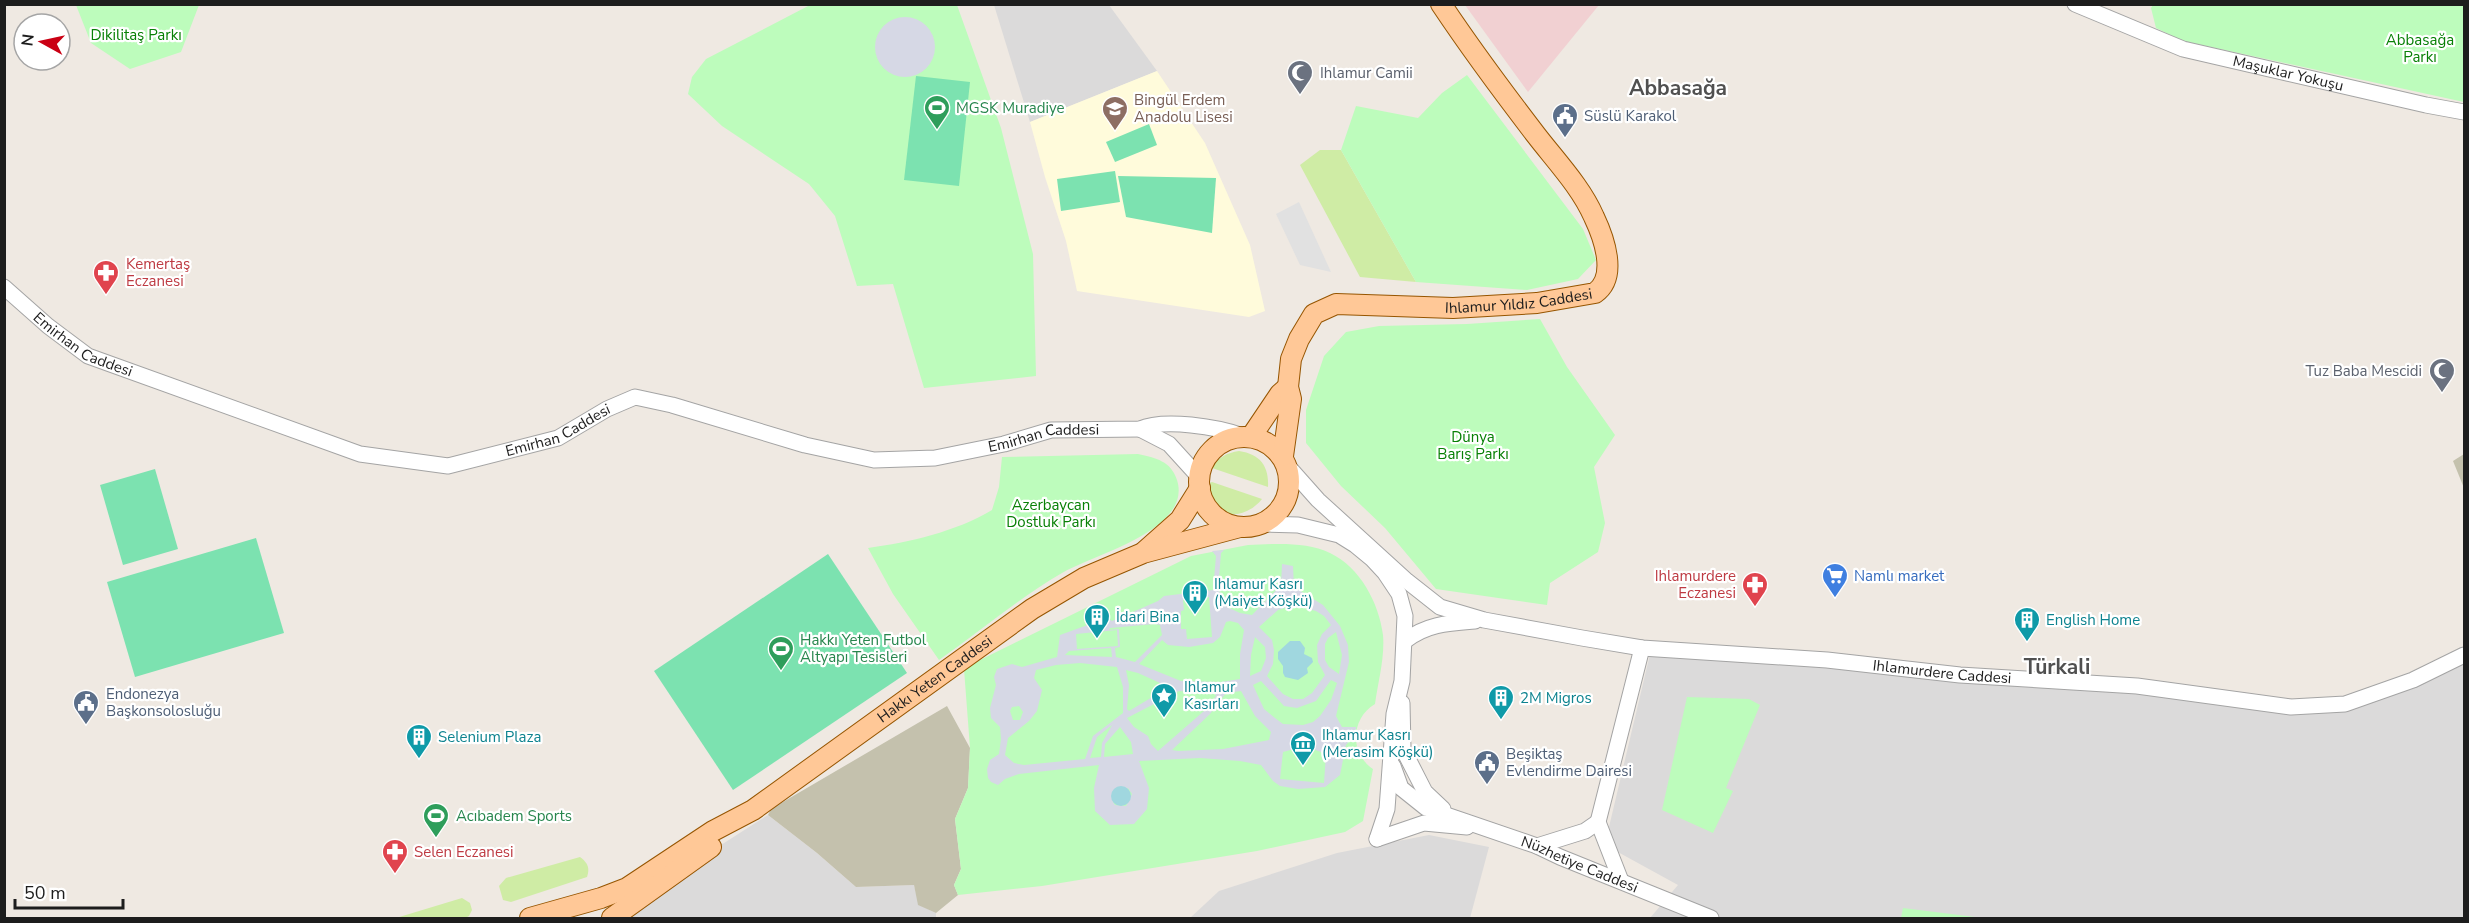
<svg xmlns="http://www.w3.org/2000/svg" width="2469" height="923" viewBox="0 0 2469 923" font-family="'Nunito Sans',sans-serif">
  <rect width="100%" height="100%" fill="#efe9e2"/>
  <g fill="#dbdada">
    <polygon points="994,5 1109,5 1157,71 1030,122"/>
    <polygon points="1651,650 1962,676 2291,709 2344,702 2464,650 2464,918 1650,918 1678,885 1616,851 1609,827"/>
    <polygon points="768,815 817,853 856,887 914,885 919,905 936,913 936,918 617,918 660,884"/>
    <polygon points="1429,835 1489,847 1470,918 1190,918 1219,891 1337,853"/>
  </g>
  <polygon fill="#f1d0d2" points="1465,5 1599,5 1528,92"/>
  <polygon fill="#fffbdb" points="1157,71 1205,143 1250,245 1265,311 1249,317 1077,291 1066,241 1045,177 1030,122"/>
  <g fill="#c4c1ad">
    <polygon points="2464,454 2464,488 2453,461"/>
    <polygon points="947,706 970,748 968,788 955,819 961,869 954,885 958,895 936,913 918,905 914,885 856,887 817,853 768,815 771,809"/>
  </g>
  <g fill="#cfeca5">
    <polygon points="1320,150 1341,150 1416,282 1360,277 1300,165"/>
    <path d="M1239,451C1260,454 1269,466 1268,487L1212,468C1218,457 1227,453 1239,451Z"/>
    <path d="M1212,482L1262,499C1242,524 1205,518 1206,484Z"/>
    <path d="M580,857C588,863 590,868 587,877L511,902L503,900L499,886L506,878Z"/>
    <polygon points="462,898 470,903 472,910 469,916 465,918 396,918"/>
  </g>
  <g fill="#bdfcbc">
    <polygon points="76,5 199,5 181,52 130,69 91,43"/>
    <polygon points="810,5 957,5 1001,128 1033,254 1036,376 924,388 893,284 857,286 835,216 809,184 722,126 688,94 692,77 706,59"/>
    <polygon points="2153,5 2464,5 2464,102 2183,41 2156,28 2151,8"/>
    <polygon points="1467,75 1583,229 1596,260 1578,279 1527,290 1416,282 1341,150 1356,106 1418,118 1442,93"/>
    <polygon points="1540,319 1567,367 1615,435 1594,467 1605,523 1598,552 1550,583 1547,605 1436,589 1385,528 1341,486 1306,443 1306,410 1324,356 1346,332 1379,326 1467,324"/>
    <path d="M1138,454C1156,458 1171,461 1177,480C1193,530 1092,555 1062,573C1019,598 980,631 939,660L893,594L868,548C910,542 955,532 992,510L999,487L1002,457Z"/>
    <path d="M1248,545C1273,544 1306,541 1330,553C1360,567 1379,603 1383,635C1385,657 1378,682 1375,704C1351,718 1349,753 1373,769L1363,821L1345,832L1257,851L1042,886L958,895L954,885L961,869L955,819L968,788L970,748L964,669L976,662L1191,556Z"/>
    <polygon points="1687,697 1749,699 1760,705 1726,788 1733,791 1713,833 1662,810"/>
    <polygon points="1903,908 1983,918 1901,918"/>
  </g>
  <g fill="#7ce2b0">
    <polygon points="916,76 970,82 959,186 904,180"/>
    <polygon points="1149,124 1157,145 1115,162 1106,142"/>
    <polygon points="1115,171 1120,202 1061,211 1057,179"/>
    <polygon points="1118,176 1216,178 1212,233 1126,217"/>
    <polygon points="155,469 178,549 123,565 100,485"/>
    <polygon points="256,538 284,633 135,677 107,582"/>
    <polygon points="828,554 907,673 733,790 654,671"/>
  </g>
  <polygon fill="#e1e1e1" points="1299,202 1331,272 1300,265 1276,214"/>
  <g fill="#d6d8e5" fill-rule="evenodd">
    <circle cx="905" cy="47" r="30"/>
    <path d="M1224,550L1221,553L1218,590L1223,596L1227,607L1240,613L1252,615L1281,585L1282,564L1293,566L1294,587L1323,605L1340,626L1348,645L1349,662L1336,716L1342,727H1356L1355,741L1350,740L1346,745L1340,775L1325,787L1298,789L1280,786L1273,781L1261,765L1240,761L1200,758L1139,761L1149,788L1147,809L1134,824L1110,825L1095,811L1094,788L1099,765L1019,774L1005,779L998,785L991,782L988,778L987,769L990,760L999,754L1001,739L1000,727L991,718L990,708L996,685L994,677L997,669L1012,664L1022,667L1057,657L1060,635L1107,618L1112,621L1158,601L1164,596L1213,590L1216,556L1212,551ZM1209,597L1212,637L1187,639L1186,629H1181V611L1184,610L1183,600ZM1294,605L1316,611L1324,616L1331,625L1322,634L1317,645L1318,662L1325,675L1312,693L1303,699H1293L1283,694L1267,676L1273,664L1274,650L1272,640L1259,627L1278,610ZM1230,621L1238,623L1244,630L1240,654V679L1221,682L1181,681L1139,664L1162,640L1168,645L1189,647L1213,643L1220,637L1226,622ZM1155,624L1160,625L1162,635L1135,662L1116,657L1115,648L1120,647L1119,629L1109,630L1110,628ZM1117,630L1118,646L1077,649L1076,634ZM1336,632L1342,655L1339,674L1329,667L1325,660V644L1328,638ZM1255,637L1265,647L1266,658L1261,671L1250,676L1251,655ZM1111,648L1112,657L1065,655L1069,651ZM1080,663L1117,667L1123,687V713L1093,736L1085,759L1024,765L1014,763L1005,755L1008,738L1029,721L1037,711L1042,690L1034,678L1036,670L1056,665ZM1126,670L1138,673L1169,687L1129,711L1127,709L1129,685ZM1331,680L1337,683L1331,700L1320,716L1313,722L1303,725L1283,724L1275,718L1264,709L1253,685L1261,681L1284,706L1297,708L1316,701ZM1179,691L1215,693L1216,696L1204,711L1158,751L1151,744L1148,736L1134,727L1127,718ZM1241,691L1255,716L1271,732L1269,740L1223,749L1178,751L1172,750L1210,714L1226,693ZM1019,706L1023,712L1020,720H1013L1010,711L1012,707ZM1112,725L1102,743L1101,757L1090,758L1097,737ZM1120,727L1131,742L1133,754L1104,757L1105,744ZM1305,746L1326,754L1324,783L1280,779L1283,752ZM1128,788L1132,794L1126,806L1115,805L1113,802Z"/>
  </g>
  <g fill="#a0d7df">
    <polygon points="1290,641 1300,641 1305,648 1304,654 1312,658 1313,662 1307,668 1308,673 1298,680 1285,677 1283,673 1283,666 1278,659 1278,652"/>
    <circle cx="1121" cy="796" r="10"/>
  </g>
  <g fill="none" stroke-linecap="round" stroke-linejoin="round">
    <defs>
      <g id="minor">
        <path id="s1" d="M2075,4L2183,49L2426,105L2464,112"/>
        <path id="s2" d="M4,287L48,326L88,356L360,454L448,466L558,438L607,409L635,397L672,405L805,445L874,460L935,458L1004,444L1051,430L1140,429C1164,418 1218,427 1243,436"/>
        <polyline points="1140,429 1169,444 1199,477"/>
        <path id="s3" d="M1286,464L1318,500L1407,581L1440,607L1484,620L1582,638L1642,648L1827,660L1960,675L2137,686L2291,707L2345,704L2413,680L2464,655"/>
        <polyline points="1260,524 1298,525 1339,535 1355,545 1372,559 1385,573 1399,594 1405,616 1402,681 1394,714 1387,809 1377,839"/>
        <path d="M1405,641C1426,624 1449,623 1475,621"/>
        <polyline points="1402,703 1403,749 1425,792 1443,809"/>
        <path id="s4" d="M1393,766L1401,788L1426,808L1537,846L1560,857L1711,918"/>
        <polyline points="1598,822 1642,648"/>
        <polyline points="1598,822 1621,881"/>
        <polyline points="1377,839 1424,823 1467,827"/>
        <polyline points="1537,846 1585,831 1598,822"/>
      </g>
      <g id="major">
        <circle cx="1244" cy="482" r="45"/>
        <polyline points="1251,437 1280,394 1288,387"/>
        <path id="s5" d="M1283,456L1291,399L1288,387L1291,359L1299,339L1314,314L1336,304L1453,308L1537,303L1595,293C1618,277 1604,238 1594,217C1581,187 1556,161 1536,135C1503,92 1471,49 1441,4"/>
        <polyline points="1145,551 1180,520 1200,488"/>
        <path id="s6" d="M530,918L601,898L627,888L713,831L753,810L1032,609L1084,578L1143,553L1240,527"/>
        <polyline points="612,918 711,847"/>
      </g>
    </defs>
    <use href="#minor" stroke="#a4a4a4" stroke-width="17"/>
    <use href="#major" stroke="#965500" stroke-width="22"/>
    <use href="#minor" stroke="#fff" stroke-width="15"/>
    <use href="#major" stroke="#ffc897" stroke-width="20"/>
  </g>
  <defs>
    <symbol id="mosque-pin" viewBox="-11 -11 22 30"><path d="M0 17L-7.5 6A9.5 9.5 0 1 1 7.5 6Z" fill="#6b7280" stroke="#fff"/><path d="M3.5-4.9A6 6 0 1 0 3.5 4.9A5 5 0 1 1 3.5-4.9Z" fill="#fff"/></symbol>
    <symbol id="stadium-pin" viewBox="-11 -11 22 30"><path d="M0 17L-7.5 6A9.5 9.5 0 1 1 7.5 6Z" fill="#2e9e5b" stroke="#fff"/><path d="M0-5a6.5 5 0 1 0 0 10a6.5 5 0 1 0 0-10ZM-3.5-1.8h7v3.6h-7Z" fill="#fff"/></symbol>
    <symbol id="school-pin" viewBox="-11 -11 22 30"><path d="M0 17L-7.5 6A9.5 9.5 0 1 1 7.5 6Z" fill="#8d6e63" stroke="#fff"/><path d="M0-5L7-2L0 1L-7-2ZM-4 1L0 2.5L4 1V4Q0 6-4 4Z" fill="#fff"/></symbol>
    <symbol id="civic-pin" viewBox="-11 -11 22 30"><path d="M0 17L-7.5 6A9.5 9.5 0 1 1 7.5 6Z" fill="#5c6f8a" stroke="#fff"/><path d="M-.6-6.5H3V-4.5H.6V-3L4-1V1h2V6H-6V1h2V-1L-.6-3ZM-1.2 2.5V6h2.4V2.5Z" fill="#fff"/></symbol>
    <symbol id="pharmacy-pin" viewBox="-11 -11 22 30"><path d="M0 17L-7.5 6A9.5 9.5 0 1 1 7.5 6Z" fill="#e0444e" stroke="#fff"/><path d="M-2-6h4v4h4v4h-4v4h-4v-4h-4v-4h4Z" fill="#fff"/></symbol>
    <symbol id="supermarket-pin" viewBox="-11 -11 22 30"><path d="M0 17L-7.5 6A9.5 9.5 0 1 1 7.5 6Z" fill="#3f7fe0" stroke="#fff"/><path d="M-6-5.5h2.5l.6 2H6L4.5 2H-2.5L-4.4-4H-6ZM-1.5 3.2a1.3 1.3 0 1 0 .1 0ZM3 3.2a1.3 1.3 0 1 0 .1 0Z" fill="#fff"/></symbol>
    <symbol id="building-pin" viewBox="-11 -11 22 30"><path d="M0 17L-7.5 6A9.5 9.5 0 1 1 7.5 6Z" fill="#0f9aa8" stroke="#fff"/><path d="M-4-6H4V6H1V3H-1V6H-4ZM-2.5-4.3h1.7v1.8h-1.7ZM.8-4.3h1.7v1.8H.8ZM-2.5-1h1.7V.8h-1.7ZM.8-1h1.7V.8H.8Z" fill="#fff"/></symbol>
    <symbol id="sight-pin" viewBox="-11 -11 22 30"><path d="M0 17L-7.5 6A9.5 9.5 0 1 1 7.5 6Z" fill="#0f9aa8" stroke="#fff"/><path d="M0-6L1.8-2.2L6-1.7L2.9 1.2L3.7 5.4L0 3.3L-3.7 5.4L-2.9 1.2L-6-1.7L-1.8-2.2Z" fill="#fff"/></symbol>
    <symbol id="museum-pin" viewBox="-11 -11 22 30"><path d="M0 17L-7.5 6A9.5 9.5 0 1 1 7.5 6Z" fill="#0f9aa8" stroke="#fff"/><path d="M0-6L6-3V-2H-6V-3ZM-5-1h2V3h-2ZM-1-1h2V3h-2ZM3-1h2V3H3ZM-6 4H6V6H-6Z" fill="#fff"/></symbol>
  </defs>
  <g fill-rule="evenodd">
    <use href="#mosque-pin" x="1285" y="58" width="30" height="40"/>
    <use href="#stadium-pin" x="922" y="93" width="30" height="40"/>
    <use href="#school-pin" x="1100" y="94" width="30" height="40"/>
    <use href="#civic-pin" x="1550" y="101" width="30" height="40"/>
    <use href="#pharmacy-pin" x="91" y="258" width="30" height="40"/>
    <use href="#mosque-pin" x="2427" y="356" width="30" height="40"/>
    <use href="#supermarket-pin" x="1820" y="561" width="30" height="40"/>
    <use href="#pharmacy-pin" x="1740" y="570" width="30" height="40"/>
    <use href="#building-pin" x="1180" y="578" width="30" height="40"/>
    <use href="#building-pin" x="1082" y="602" width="30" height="40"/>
    <use href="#building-pin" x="2012" y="605" width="30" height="40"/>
    <use href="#stadium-pin" x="766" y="634" width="30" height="40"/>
    <use href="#sight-pin" x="1149" y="681" width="30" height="40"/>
    <use href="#building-pin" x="1486" y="683" width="30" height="40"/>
    <use href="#civic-pin" x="71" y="688" width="30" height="40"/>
    <use href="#building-pin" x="404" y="722" width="30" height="40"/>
    <use href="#museum-pin" x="1288" y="729" width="30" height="40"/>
    <use href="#civic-pin" x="1472" y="748" width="30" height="40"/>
    <use href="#stadium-pin" x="421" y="801" width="30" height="40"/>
    <use href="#pharmacy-pin" x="380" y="837" width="30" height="40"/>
  </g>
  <g text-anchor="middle" stroke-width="4.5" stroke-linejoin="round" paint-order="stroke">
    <g font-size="15" fill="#088006" stroke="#fff">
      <text x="136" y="40">Dikilitaş Parkı</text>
      <text x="2420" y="45">Abbasağa<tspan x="2420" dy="17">Parkı</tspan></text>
      <text x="1473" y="442">Dünya<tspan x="1473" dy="17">Barış Parkı</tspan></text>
      <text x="1051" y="510">Azerbaycan<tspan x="1051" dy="17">Dostluk Parkı</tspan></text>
    </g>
    <g font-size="15" fill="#5b616d" stroke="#fff" text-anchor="start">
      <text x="1320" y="78">Ihlamur Camii</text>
      <text x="2422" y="376" text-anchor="end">Tuz Baba Mescidi</text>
    </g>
    <g font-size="15" fill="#1d1d1d" stroke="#fff">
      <text dy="5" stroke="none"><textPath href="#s1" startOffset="225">Maşuklar Yokuşu</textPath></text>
      <text dy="5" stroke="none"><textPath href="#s5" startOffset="356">Ihlamur Yıldız Caddesi</textPath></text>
      <text dy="5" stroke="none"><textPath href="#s2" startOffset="99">Emirhan Caddesi</textPath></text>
      <text dy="5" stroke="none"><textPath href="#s2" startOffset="603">Emirhan Caddesi</textPath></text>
      <text dy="5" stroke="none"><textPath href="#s2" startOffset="1107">Emirhan Caddesi</textPath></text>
      <text dy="5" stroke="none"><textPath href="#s3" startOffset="718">Ihlamurdere Caddesi</textPath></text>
      <text dy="5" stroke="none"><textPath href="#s6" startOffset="474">Hakkı Yeten Caddesi</textPath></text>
      <text dy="5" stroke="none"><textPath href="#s4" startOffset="219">Nüzhetiye Caddesi</textPath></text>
    </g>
    <g font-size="15" fill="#785e54" stroke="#fff" text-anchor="start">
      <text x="1134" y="105">Bingül Erdem<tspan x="1134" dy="17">Anadolu Lisesi</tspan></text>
    </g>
    <g font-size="15" fill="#27864d" stroke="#fff" text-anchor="start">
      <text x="956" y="113">MGSK Muradiye</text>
      <text x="800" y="645">Hakkı Yeten Futbol<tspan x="800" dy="17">Altyapı Tesisleri</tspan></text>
      <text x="456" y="821">Acıbadem Sports</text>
    </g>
    <g font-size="15" fill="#4e5e75" stroke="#fff" text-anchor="start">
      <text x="1584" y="121">Süslü Karakol</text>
      <text x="106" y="699">Endonezya<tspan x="106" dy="17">Başkonsolosluğu</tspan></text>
      <text x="1506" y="759">Beşiktaş<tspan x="1506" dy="17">Evlendirme Dairesi</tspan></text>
    </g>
    <g font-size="15" fill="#be3a42" stroke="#fff" text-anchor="start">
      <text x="126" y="269">Kemertaş<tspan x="126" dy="17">Eczanesi</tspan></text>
      <text x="1736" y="581" text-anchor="end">Ihlamurdere<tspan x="1736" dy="17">Eczanesi</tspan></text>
      <text x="414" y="857">Selen Eczanesi</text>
    </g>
    <g font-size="15" fill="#366cbe" stroke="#fff" text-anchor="start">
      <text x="1854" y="581">Namlı market</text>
    </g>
    <g font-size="15" fill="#0d838f" stroke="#fff" text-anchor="start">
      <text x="1214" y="589">Ihlamur Kasrı<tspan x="1214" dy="17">(Maiyet Köşkü)</tspan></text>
      <text x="1116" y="622">İdari Bina</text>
      <text x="2046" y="625">English Home</text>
      <text x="1184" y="692">Ihlamur<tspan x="1184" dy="17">Kasırları</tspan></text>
      <text x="1520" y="703">2M Migros</text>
      <text x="1322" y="740">Ihlamur Kasrı<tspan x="1322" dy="17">(Merasim Köşkü)</tspan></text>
      <text x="438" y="742">Selenium Plaza</text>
    </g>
    <g font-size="21" font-weight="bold" fill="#505050" stroke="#fff">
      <text x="1678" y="95">Abbasağa</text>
      <text x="2057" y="674">Türkali</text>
    </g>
  </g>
  <rect width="2469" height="923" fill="none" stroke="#1d1d1d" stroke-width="12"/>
  <g transform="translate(42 42) rotate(278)"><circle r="28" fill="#ffffff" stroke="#a5a5a5" stroke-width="1.5"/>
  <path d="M0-4.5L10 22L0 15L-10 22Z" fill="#ca0014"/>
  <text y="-9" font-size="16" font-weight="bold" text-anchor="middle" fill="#1d1d1d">N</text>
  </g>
  <path d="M15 899v9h108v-9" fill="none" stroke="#1d1d1d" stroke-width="3"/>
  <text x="24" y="899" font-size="18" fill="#1d1d1d" stroke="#ffffff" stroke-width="4.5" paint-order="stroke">50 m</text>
</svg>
